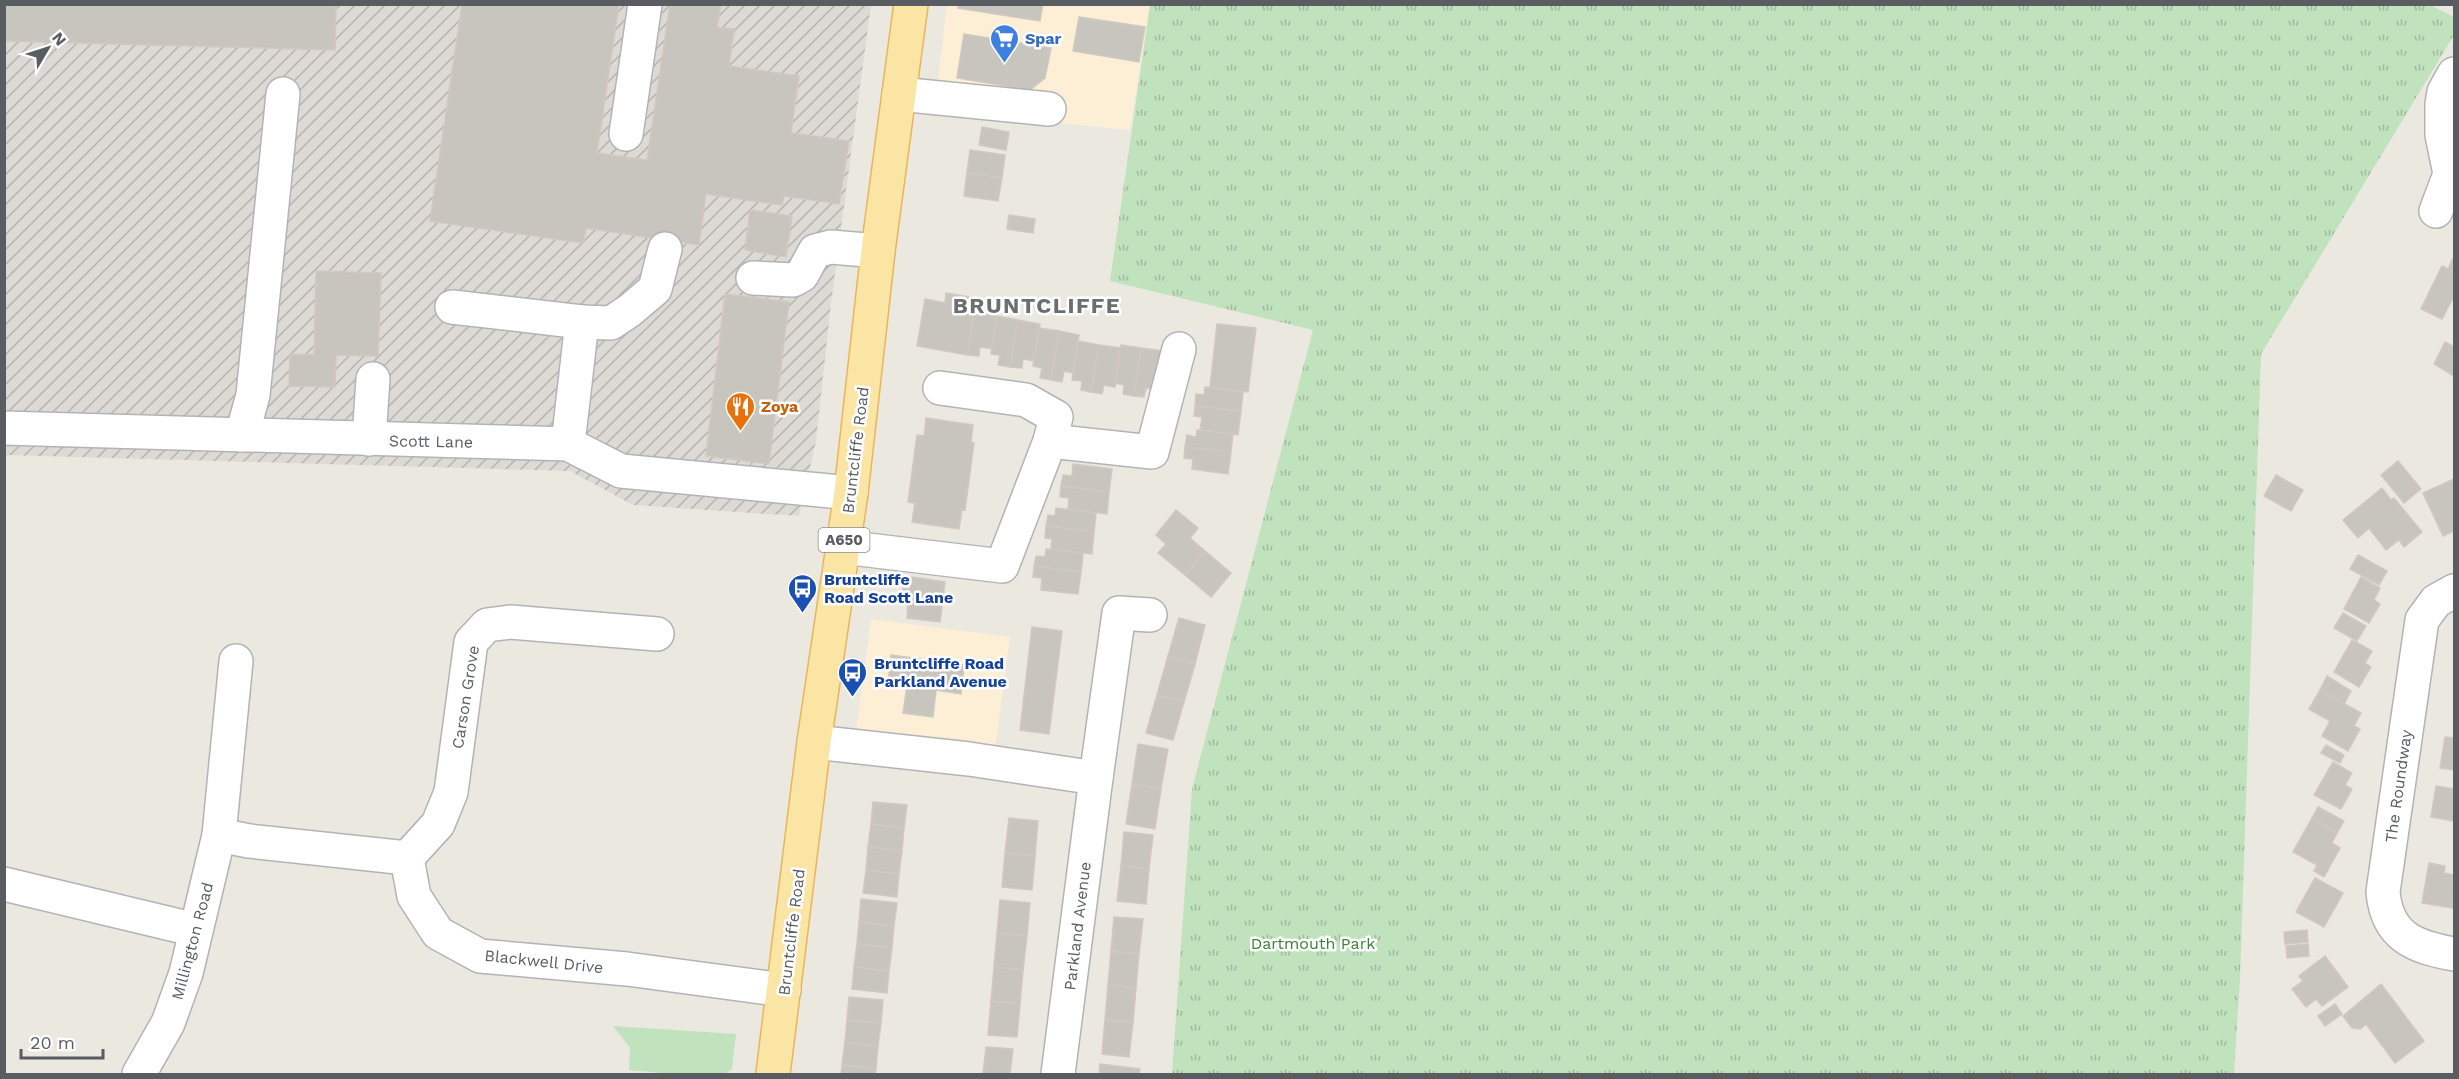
<svg xmlns="http://www.w3.org/2000/svg" width="2459" height="1079" viewBox="0 0 2459 1079" font-family="'Work Sans',sans-serif">
  <defs>
    <pattern id="industrial-furrows" width="10" height="10" patternUnits="userSpaceOnUse" patternTransform="scale(1.5)"><rect width="10" height="10" fill="#dddad5"/><path d="M-1 1l2-2M0 10L10 0M9 11l2-2" fill="none" stroke="#b6b4b0"/></pattern>
    <pattern id="park-tufts" width="24" height="20" patternUnits="userSpaceOnUse" patternTransform="scale(1.5)"><rect width="24" height="20" fill="#c0e2bd"/><path d="M3 7l-1-3M5 7V3M7 7l1-3M15 17l-1-3M17 17v-4M19 17l1-3" fill="none" stroke="#9fba9d"/></pattern>
  </defs>
  <rect width="100%" height="100%" fill="#ebe8e0"/>
  <g fill="#fcefd5">
    <polygon points="947,5 1150,5 1130,130 934,112"/>
    <polygon points="871,619 1010,637 995,749 856,731"/>
  </g>
  <polygon fill="url(#industrial-furrows)" points="5,5 871,5 831,303 816,441 799,516 633,505 570,471 5,455"/>
  <polygon fill="#c0e2bd" points="613,1026 736,1034 732,1069 725,1074 672,1074 629,1070 630,1048"/>
  <polygon fill="url(#park-tufts)" points="2430,5 2454,17 2454,35 2261,354 2240,978 2234,1074 1172,1074 1192,789 1313,330 1110,281 1150,5"/>
  <g fill="#c8c5bf" stroke="#d0c9bf" stroke-width="1.5">
    <polygon points="4,4 336,4 335,50 4,41"/>
    <polygon points="462,4 619,4 597,153 647,160 670,4 721,4 717,27 734,29 729,66 799,76 791,133 849,141 839,204 784,196 782,205 706,194 699,245 586,228 583,243 430,221"/>
    <polygon points="958,4 1043,4 1040,21 958,8"/>
    <polygon points="1079,17 1145,27 1139,62 1073,51"/>
    <polygon points="964,34 1051,48 1045,78 1030,90 957,78"/>
    <polygon points="982,127 1009,132 1006,150 979,145"/>
    <polygon points="970,150 1005,155 1002,178 967,173"/>
    <polygon points="967,173 1002,178 998,201 964,196"/>
    <polygon points="750,210 792,216 786,257 745,250"/>
    <polygon points="1009,215 1035,219 1033,233 1007,229"/>
    <polygon points="2453,258 2454,296 2442,319 2421,309 2442,266 2448,269"/>
    <polygon points="316,271 381,273 378,356 336,355 335,387 289,386 290,354 314,355"/>
    <polygon points="946,293 976,298 967,355 917,346 925,299 945,303"/>
    <polygon points="725,294 789,302 769,464 706,456"/>
    <polygon points="975,308 998,312 992,349 980,347 979,356 967,355"/>
    <polygon points="997,316 1018,320 1010,367 998,365 1000,355 991,354"/>
    <polygon points="1018,320 1040,324 1034,361 1023,359 1022,368 1010,367"/>
    <polygon points="1217,324 1256,328 1248,392 1210,387"/>
    <polygon points="1039,328 1059,331 1051,380 1040,378 1042,368 1033,366"/>
    <polygon points="1059,331 1079,335 1073,373 1064,371 1062,382 1051,380"/>
    <polygon points="1078,341 1099,345 1091,392 1081,390 1082,381 1072,380"/>
    <polygon points="2445,342 2454,347 2454,376 2434,364"/>
    <polygon points="1099,345 1121,348 1115,387 1104,385 1102,394 1091,392"/>
    <polygon points="1121,345 1141,348 1134,396 1123,394 1124,385 1115,383"/>
    <polygon points="1141,348 1163,351 1156,390 1146,388 1144,397 1134,396"/>
    <polygon points="1205,387 1243,392 1241,411 1195,406 1196,394 1204,395"/>
    <polygon points="1195,406 1241,411 1238,435 1200,430 1202,417 1194,416"/>
    <polygon points="926,418 973,425 971,442 974,443 965,510 962,509 959,529 912,522 915,503 908,502 917,435 924,436"/>
    <polygon points="1197,430 1233,434 1231,452 1185,447 1187,435 1196,437"/>
    <polygon points="1185,447 1231,452 1228,474 1192,469 1193,459 1184,458"/>
    <polygon points="2398,461 2421,489 2404,503 2381,475"/>
    <polygon points="1073,464 1112,469 1109,492 1061,486 1063,475 1072,476"/>
    <polygon points="2276,475 2303,490 2291,511 2264,496"/>
    <polygon points="2454,479 2454,531 2443,536 2423,493"/>
    <polygon points="1061,486 1109,492 1107,514 1068,509 1069,498 1060,497"/>
    <polygon points="2382,488 2391,500 2394,498 2422,532 2404,547 2399,540 2386,550 2369,528 2358,538 2343,520"/>
    <polygon points="1056,508 1096,513 1094,532 1046,526 1048,515 1055,516"/>
    <polygon points="1176,510 1198,528 1190,538 1205,551 1185,575 1158,553 1166,544 1156,535"/>
    <polygon points="1046,526 1094,532 1092,554 1051,549 1052,539 1045,538"/>
    <polygon points="1046,549 1083,553 1081,572 1034,566 1036,556 1045,557"/>
    <polygon points="1205,551 1231,573 1211,597 1185,575"/>
    <polygon points="2358,555 2387,571 2379,585 2350,569"/>
    <polygon points="1034,566 1081,572 1078,594 1041,590 1042,578 1033,577"/>
    <polygon points="912,577 945,582 940,622 907,618 908,604 901,603 903,588 910,589"/>
    <polygon points="2361,577 2380,588 2374,600 2380,604 2369,623 2344,609"/>
    <polygon points="2343,613 2366,626 2357,641 2334,628"/>
    <polygon points="1179,618 1205,625 1195,664 1168,656"/>
    <polygon points="1032,627 1062,631 1049,734 1020,730"/>
    <polygon points="2352,640 2372,651 2365,663 2371,667 2359,687 2334,672"/>
    <polygon points="891,655 964,665 961,694 936,690 933,717 903,713 907,686 888,684"/>
    <polygon points="1168,656 1195,664 1184,702 1157,695"/>
    <polygon points="2327,676 2351,691 2344,704 2320,690"/>
    <polygon points="2320,690 2361,713 2354,726 2360,729 2348,751 2322,736 2330,721 2309,709"/>
    <polygon points="1157,695 1184,702 1173,740 1146,733"/>
    <polygon points="2445,737 2454,738 2454,770 2440,768"/>
    <polygon points="1138,744 1168,749 1161,789 1132,784"/>
    <polygon points="2326,745 2344,755 2340,763 2321,753"/>
    <polygon points="2333,762 2352,773 2345,785 2352,789 2341,809 2314,795"/>
    <polygon points="1132,784 1161,789 1155,829 1126,824"/>
    <polygon points="2436,786 2454,789 2454,821 2431,817"/>
    <polygon points="873,802 907,805 904,828 871,824"/>
    <polygon points="2318,807 2344,821 2337,833 2312,818"/>
    <polygon points="1009,818 1038,821 1035,856 1005,853"/>
    <polygon points="2312,818 2337,833 2332,843 2340,848 2324,877 2314,871 2317,865 2293,852"/>
    <polygon points="871,824 904,828 902,851 868,847"/>
    <polygon points="1124,832 1153,835 1149,869 1121,866"/>
    <polygon points="868,847 902,851 899,874 866,870"/>
    <polygon points="1005,853 1035,856 1032,890 1002,887"/>
    <polygon points="2429,863 2445,866 2444,873 2454,875 2453,908 2422,903"/>
    <polygon points="1121,866 1149,869 1146,904 1117,901"/>
    <polygon points="866,870 899,874 897,897 863,893"/>
    <polygon points="2315,878 2343,893 2324,927 2296,912"/>
    <polygon points="861,899 897,903 894,926 859,922"/>
    <polygon points="1000,900 1030,903 1027,936 997,933"/>
    <polygon points="1114,917 1143,919 1139,954 1111,951"/>
    <polygon points="859,922 894,926 892,948 857,944"/>
    <polygon points="2307,930 2308,942 2285,944 2284,932"/>
    <polygon points="997,933 1027,936 1023,970 994,967"/>
    <polygon points="857,944 892,948 889,971 854,967"/>
    <polygon points="2308,944 2309,956 2287,958 2286,946"/>
    <polygon points="1111,951 1139,954 1136,988 1108,985"/>
    <polygon points="2325,956 2348,987 2322,1006 2316,999 2306,1007 2292,989 2303,981 2299,976"/>
    <polygon points="854,967 889,971 887,993 852,989"/>
    <polygon points="994,967 1023,970 1020,1004 991,1001"/>
    <polygon points="2381,984 2424,1041 2395,1063 2366,1024 2360,1029 2352,1028 2343,1016"/>
    <polygon points="1108,985 1136,988 1133,1022 1105,1020"/>
    <polygon points="849,997 883,1000 881,1023 847,1020"/>
    <polygon points="991,1001 1020,1004 1017,1037 988,1035"/>
    <polygon points="2335,1004 2342,1014 2325,1026 2318,1016"/>
    <polygon points="847,1020 881,1023 878,1046 845,1042"/>
    <polygon points="1105,1020 1133,1022 1129,1057 1102,1054"/>
    <polygon points="845,1042 878,1046 876,1069 842,1065"/>
    <polygon points="986,1047 1013,1049 1010,1074 983,1074"/>
    <polygon points="1100,1064 1140,1069 1139,1074 1099,1074"/>
    <polygon points="842,1065 876,1069 875,1074 841,1074"/>
  </g>
  <g fill="none" stroke-linecap="round" stroke-linejoin="round">
    <defs>
      <g id="minor">
        <polyline points="899,94 1049,109"/>
        <polyline points="626,134 645,4"/>
        <polyline points="2436,211 2450,174 2442,135 2442,104 2444,92 2454,74"/>
        <polyline points="753,278 793,280 802,275 815,251 831,247 878,251"/>
        <polyline points="452,307 582,322 568,444"/>
        <polyline points="582,322 611,323 629,311 655,289 665,249"/>
        <polyline points="4,428 568,444 621,471 851,493"/>
        <polyline points="242,435 253,395 283,94"/>
        <polyline points="369,439 373,379"/>
        <polyline points="1050,441 1152,452 1179,349"/>
        <polyline points="843,547 1002,566 1050,441 1056,417 1026,400 940,388"/>
        <path d="M2454,591L2436,601L2422,620L2383,892C2387,937 2415,947 2454,954"/>
        <polyline points="814,742 969,759 1096,778 1119,613 1150,615"/>
        <polyline points="219,835 249,841 407,858"/>
        <polyline points="407,858 414,896 438,933 480,956 627,969 784,990"/>
        <polyline points="407,858 438,824 451,792 471,642 487,625 510,622 657,634"/>
        <polyline points="4,884 196,930"/>
        <polyline points="139,1074 168,1023 186,973 219,835 236,661"/>
        <polyline points="1058,1074 1096,778"/>
      </g>
      <polyline id="major" points="773,1074 814,742 851,493 878,251 911,4"/>
    </defs>
    <use href="#minor" stroke="#b1b4b7" stroke-width="36"/>
    <use href="#major" stroke="#eab55a" stroke-width="36"/>
    <use href="#minor" stroke="#fff" stroke-width="33"/>
    <use href="#major" stroke="#fbe5a5" stroke-width="33"/>
  </g>
  <defs>
    <symbol id="supermarket-pin" viewBox="-11 -11 22 30"><path d="M0 17L-7.5 6A9.5 9.5 0 1 1 7.5 6Z" fill="#3f7fe0" stroke="#fff"/><path d="M-6-5.5h2.5l.6 2H6L4.5 2H-2.5L-4.4-4H-6ZM-1.5 3.2a1.3 1.3 0 1 0 .1 0ZM3 3.2a1.3 1.3 0 1 0 .1 0Z" fill="#fff"/></symbol>
    <symbol id="restaurant-pin" viewBox="-11 -11 22 30"><path d="M0 17L-7.5 6A9.5 9.5 0 1 1 7.5 6Z" fill="#e8710a" stroke="#fff"/><path d="M-5-6h1v4h1v-4h1v4h1v-4h1v5L-1.5 .5V6h-2V.5L-5-1ZM5-6V6H3V1.5H1.5Q1.5-4 5-6Z" fill="#fff"/></symbol>
    <symbol id="bus-pin" viewBox="-11 -11 22 30"><path d="M0 17L-7.5 6A9.5 9.5 0 1 1 7.5 6Z" fill="#1a4fb4" stroke="#fff"/><path d="M-5-6H5V4H4V6H2V4H-2V6H-4V4H-5ZM-3.5-4V0h7V-4ZM-3.5 1.2v1.5H-2V1.2ZM2 1.2v1.5H3.5V1.2Z" fill="#fff"/></symbol>
  </defs>
  <g fill-rule="evenodd">
    <use href="#supermarket-pin" x="988" y="22" width="33" height="45"/>
    <use href="#restaurant-pin" x="724" y="390" width="33" height="45"/>
    <use href="#bus-pin" x="786" y="572" width="33" height="45"/>
    <use href="#bus-pin" x="836" y="656" width="33" height="45"/>
  </g>
  <g text-anchor="middle" stroke-width="5" stroke-linejoin="round" paint-order="stroke">
    <rect fill="#fff" stroke="#8b8e90" stroke-width="1.5" x="818.5" y="528" width="51" height="24" rx="4.5"/>
    <g font-size="15" font-weight="bold" fill="#595d61">
      <text x="844" y="545">A650</text>
    </g>
    <g font-size="16" font-weight="bold" fill="#366cbe" stroke="#fff" text-anchor="start">
      <text x="1025" y="44">Spar</text>
    </g>
    <g font-size="16" font-weight="bold" fill="#c56008" stroke="#fff" text-anchor="start">
      <text x="761" y="412">Zoya</text>
    </g>
    <g font-size="16" fill="#595d61" stroke="#fff">
      <text transform="translate(431 441) rotate(1)" y="6">Scott Lane</text>
      <text transform="translate(855 450) rotate(-83)" y="6">Bruntcliffe Road</text>
      <text transform="translate(465 697) rotate(-81)" y="6">Carson Grove</text>
      <text transform="translate(2398 786) rotate(-82)" y="6">The Roundway</text>
      <text transform="translate(1077 926) rotate(-83)" y="6">Parkland Avenue</text>
      <text transform="translate(791 932) rotate(-83)" y="6">Bruntcliffe Road</text>
      <text transform="translate(192 941) rotate(-75)" y="6">Millington Road</text>
      <text transform="translate(544 961) rotate(6)" y="6">Blackwell Drive</text>
    </g>
    <g font-size="16" font-weight="bold" fill="#164399" stroke="#fff" text-anchor="start">
      <text x="824" y="585">Bruntcliffe<tspan x="824" dy="18">Road Scott Lane</tspan></text>
      <text x="874" y="669">Bruntcliffe Road<tspan x="874" dy="18">Parkland Avenue</tspan></text>
    </g>
    <g font-size="16" fill="#3b8137" stroke="#fff">
      <text x="1313" y="949">Dartmouth Park</text>
    </g>
    <g font-size="22" font-weight="bold" letter-spacing="1.5" fill="#6a6f72" stroke="#fff">
      <text x="1037" y="313">BRUNTCLIFFE</text>
    </g>
  </g>
  <rect width="2459" height="1079" fill="none" stroke="#595d61" stroke-width="12"/>
  <g transform="translate(48 48) rotate(51)" stroke="#ffffff" stroke-width="4.5" paint-order="stroke">
  <path d="M0-4.5L10 22L0 15L-10 22Z" fill="#595d61"/>
  <text y="-9" font-size="16" font-weight="bold" text-anchor="middle" fill="#595d61">N</text>
  </g>
  <path d="M21 1049v9h82v-9" fill="none" stroke="#595d61" stroke-width="3"/>
  <text x="30" y="1049" font-size="18" fill="#595d61" stroke="#ffffff" stroke-width="4.5" paint-order="stroke">20 m</text>
</svg>
